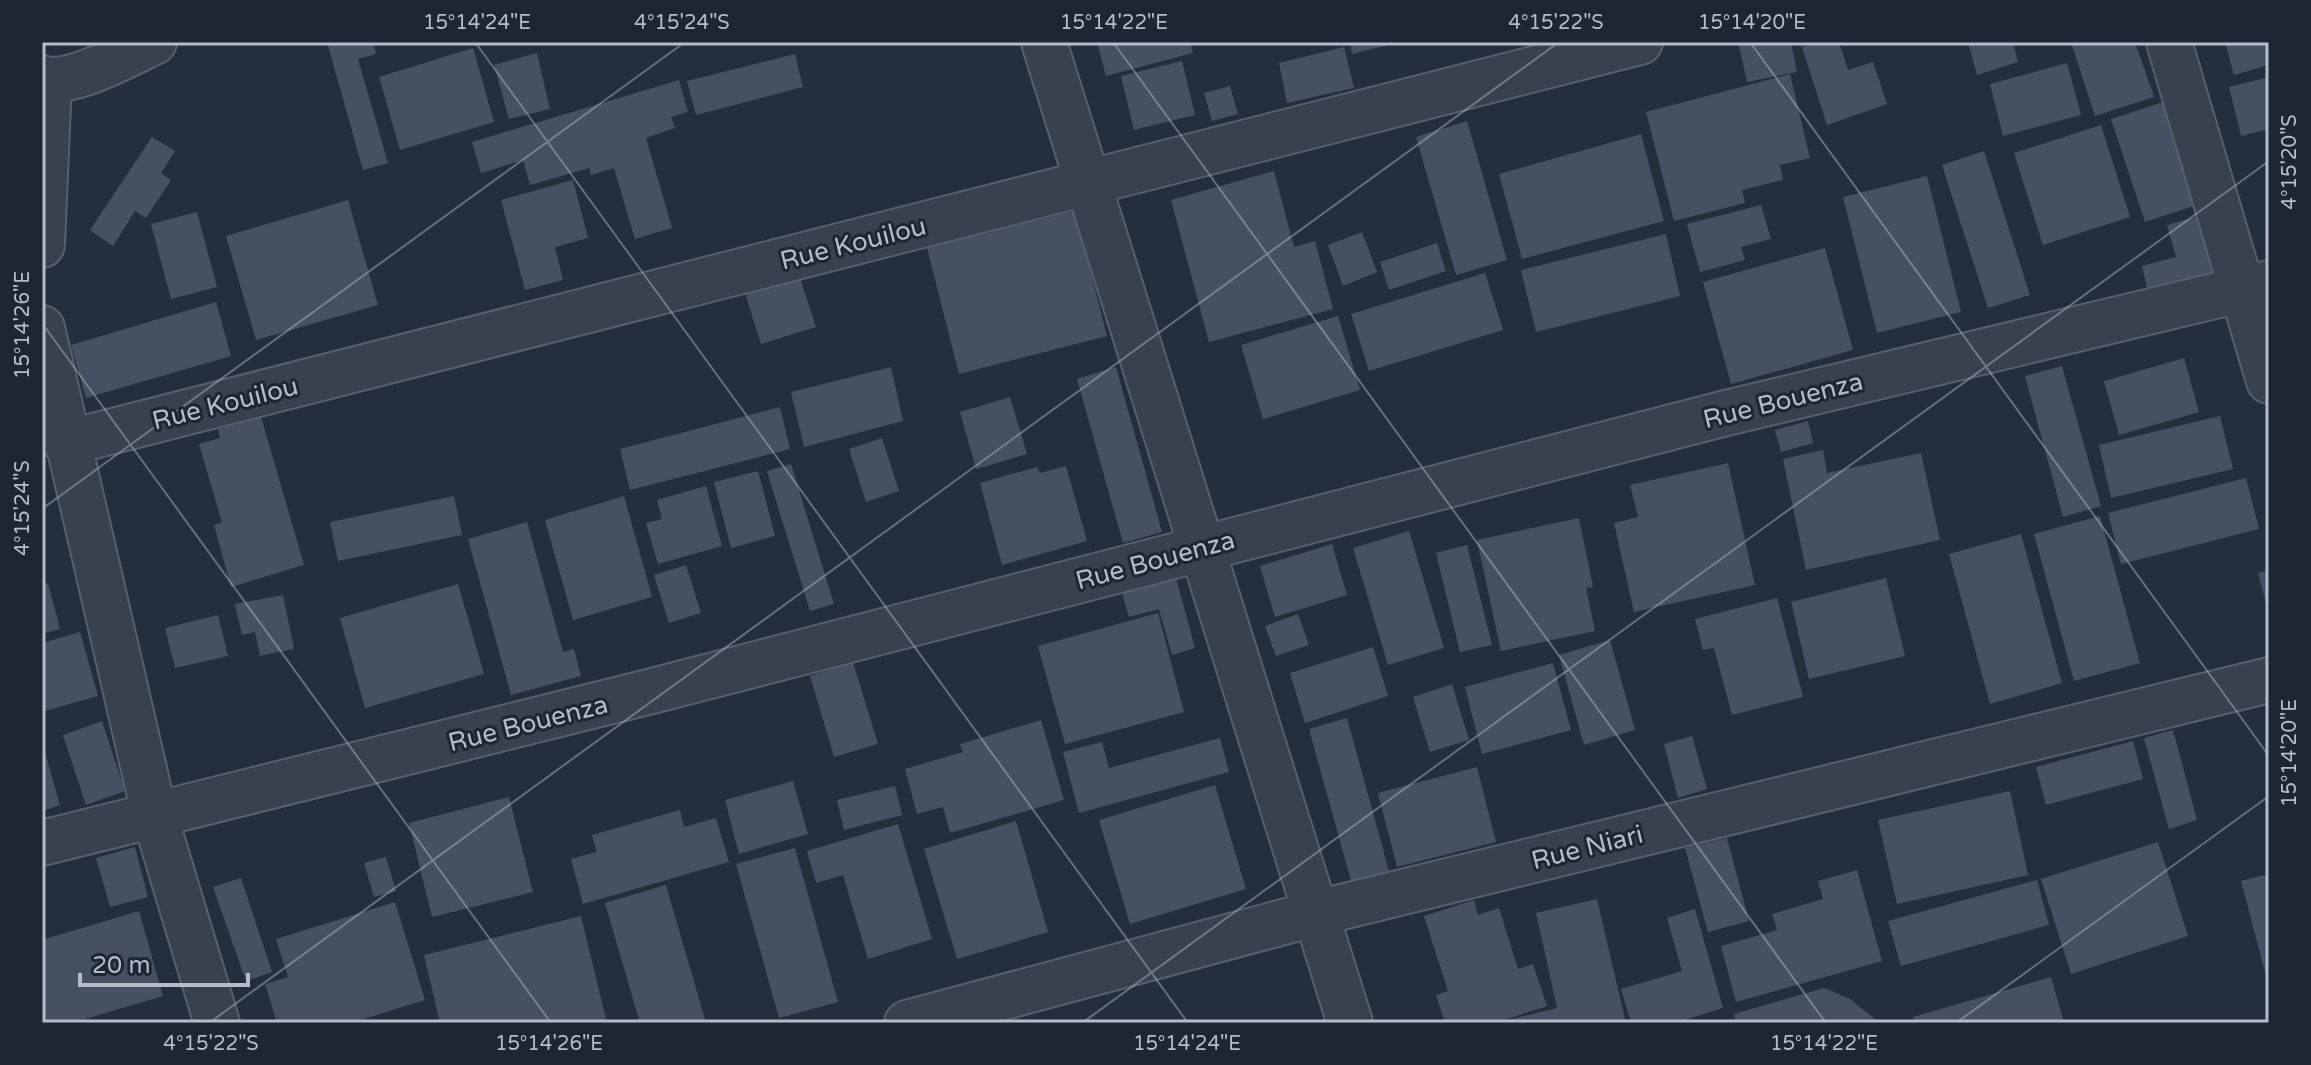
<svg xmlns="http://www.w3.org/2000/svg" width="2311" height="1065" viewBox="0 0 2311 1065" font-family="'Varela Round',sans-serif">
  <rect width="100%" height="100%" fill="#242f3e"/>
  <g fill="#455162">
    <polygon points="327,42 373,42 376,54 358,59 388,163 363,170"/>
    <polygon points="1097,42 1190,42 1193,53 1106,76"/>
    <polygon points="1350,42 1396,42 1396,43 1352,54"/>
    <polygon points="1738,42 1791,42 1797,72 1747,82"/>
    <polygon points="1817,42 1839,42 1848,70 1873,62 1887,104 1827,125 1802,47"/>
    <polygon points="1968,42 2013,42 2018,62 1977,75"/>
    <polygon points="2071,42 2135,42 2154,97 2095,116"/>
    <polygon points="2225,42 2269,42 2269,65 2234,75"/>
    <polygon points="1344,47 1354,88 1287,103 1279,63"/>
    <polygon points="473,48 494,122 400,150 379,77"/>
    <polygon points="537,53 550,109 509,119 494,65"/>
    <polygon points="795,54 803,87 696,115 687,81"/>
    <polygon points="1182,61 1195,115 1134,130 1121,76"/>
    <polygon points="2067,63 2081,115 2003,136 1990,84"/>
    <polygon points="1790,74 1810,158 1780,165 1783,180 1742,190 1745,203 1674,221 1646,112"/>
    <polygon points="2269,77 2269,129 2241,136 2229,87"/>
    <polygon points="679,80 688,112 671,117 675,128 646,138 672,228 635,239 614,168 591,175 589,168 530,185 523,160 481,173 472,142"/>
    <polygon points="1230,86 1238,114 1212,121 1204,93"/>
    <polygon points="2163,102 2197,205 2145,222 2111,119"/>
    <polygon points="1467,121 1507,260 1456,275 1416,137"/>
    <polygon points="2101,125 2130,217 2043,245 2014,153"/>
    <polygon points="1641,134 1664,221 1522,259 1499,174"/>
    <polygon points="152,137 175,151 161,173 171,180 146,218 135,211 113,246 90,230"/>
    <polygon points="1984,151 2030,295 1988,308 1942,165"/>
    <polygon points="1274,171 1294,247 1315,241 1333,309 1209,342 1171,200"/>
    <polygon points="1927,176 1961,312 1877,333 1843,197"/>
    <polygon points="573,180 588,238 555,247 563,280 525,290 501,200"/>
    <polygon points="348,200 378,305 256,340 226,236"/>
    <polygon points="1761,205 1771,239 1741,247 1745,260 1700,272 1687,224"/>
    <polygon points="1075,211 1107,336 959,374 927,248"/>
    <polygon points="197,212 217,287 171,299 151,224"/>
    <polygon points="2203,215 2218,273 2148,292 2142,266 2176,257 2167,225"/>
    <polygon points="1362,232 1377,272 1343,286 1328,245"/>
    <polygon points="1666,234 1680,296 1536,332 1521,270"/>
    <polygon points="1437,243 1446,271 1389,290 1380,262"/>
    <polygon points="1825,248 1853,350 1731,384 1703,282"/>
    <polygon points="1485,273 1503,330 1369,371 1351,314"/>
    <polygon points="799,275 816,327 761,344 745,293"/>
    <polygon points="216,302 231,356 86,398 71,345"/>
    <polygon points="1338,316 1360,390 1263,419 1241,345"/>
    <polygon points="2184,358 2199,412 2119,435 2104,381"/>
    <polygon points="2062,366 2101,506 2063,517 2025,376"/>
    <polygon points="891,367 903,421 804,447 791,392"/>
    <polygon points="1116,367 1162,532 1123,543 1077,379"/>
    <polygon points="1010,397 1027,454 976,469 960,412"/>
    <polygon points="780,407 790,449 630,490 620,449"/>
    <polygon points="2220,416 2233,469 2111,498 2099,445"/>
    <polygon points="261,417 304,565 231,587 214,525 222,523 199,444 220,438 218,429"/>
    <polygon points="1808,421 1813,443 1781,452 1775,430"/>
    <polygon points="882,438 899,491 866,502 849,449"/>
    <polygon points="1823,450 1827,473 1921,453 1940,540 1806,570 1783,459"/>
    <polygon points="1728,463 1755,585 1634,612 1614,523 1638,517 1630,485"/>
    <polygon points="791,464 834,604 810,611 767,471"/>
    <polygon points="1066,466 1087,541 1002,565 980,483 1037,467 1040,473"/>
    <polygon points="758,471 775,536 731,548 714,482"/>
    <polygon points="2246,478 2259,529 2121,564 2108,513"/>
    <polygon points="706,486 722,546 658,564 646,523 662,519 657,500"/>
    <polygon points="454,496 462,535 338,561 330,522"/>
    <polygon points="624,496 652,597 573,620 545,520"/>
    <polygon points="2100,516 2140,663 2074,681 2034,534"/>
    <polygon points="1579,518 1593,587 1586,588 1595,631 1501,651 1477,540"/>
    <polygon points="527,522 563,652 574,649 581,676 511,695 468,539"/>
    <polygon points="1409,531 1444,648 1388,665 1353,548"/>
    <polygon points="2021,534 2062,683 1990,704 1949,554"/>
    <polygon points="1332,544 1347,595 1275,617 1260,566"/>
    <polygon points="1467,545 1492,645 1460,652 1436,553"/>
    <polygon points="686,565 701,613 669,623 654,575"/>
    <polygon points="2269,570 2269,611 2268,611 2258,573"/>
    <polygon points="1176,578 1195,648 1172,655 1159,609 1129,617 1122,593"/>
    <polygon points="1886,578 1905,656 1809,679 1791,602"/>
    <polygon points="48,583 60,629 42,634 42,585"/>
    <polygon points="458,584 484,674 365,708 340,618"/>
    <polygon points="283,595 294,649 260,656 255,632 242,635 235,604"/>
    <polygon points="1777,598 1803,697 1732,715 1714,648 1703,650 1695,619"/>
    <polygon points="1158,613 1184,712 1065,744 1038,646"/>
    <polygon points="1298,614 1309,645 1276,656 1265,626"/>
    <polygon points="218,615 228,656 175,668 165,628"/>
    <polygon points="80,632 98,696 45,711 42,643"/>
    <polygon points="1610,640 1635,730 1584,745 1559,655"/>
    <polygon points="1373,647 1388,696 1305,723 1290,673"/>
    <polygon points="853,662 878,744 834,757 810,676"/>
    <polygon points="1553,663 1571,730 1482,754 1465,687"/>
    <polygon points="1452,684 1469,740 1430,752 1413,697"/>
    <polygon points="1347,718 1389,871 1351,881 1309,729"/>
    <polygon points="1041,720 1064,800 950,833 943,807 917,814 905,769 963,752 960,744"/>
    <polygon points="102,721 125,791 86,805 63,735"/>
    <polygon points="2173,730 2197,820 2169,829 2144,738"/>
    <polygon points="1692,736 1707,789 1678,798 1664,744"/>
    <polygon points="1220,738 1229,772 1079,813 1063,752 1102,742 1109,768"/>
    <polygon points="2133,741 2143,779 2046,805 2036,767"/>
    <polygon points="42,742 60,805 42,811"/>
    <polygon points="1477,767 1496,842 1397,867 1378,793"/>
    <polygon points="793,781 808,834 739,854 725,800"/>
    <polygon points="1215,785 1246,889 1130,924 1099,820"/>
    <polygon points="895,786 902,815 844,830 837,800"/>
    <polygon points="2010,791 2028,875 1897,904 1878,820"/>
    <polygon points="509,797 533,892 432,917 409,823"/>
    <polygon points="680,810 684,827 716,818 729,862 583,904 571,859 597,852 592,835"/>
    <polygon points="1016,821 1048,932 957,959 924,849"/>
    <polygon points="898,824 932,939 868,959 843,875 816,883 807,851"/>
    <polygon points="1727,838 1749,921 1708,932 1685,848"/>
    <polygon points="2158,842 2188,936 2071,974 2041,879"/>
    <polygon points="135,847 148,897 110,907 96,858"/>
    <polygon points="795,848 838,1002 779,1018 736,864"/>
    <polygon points="386,857 396,891 374,897 364,863"/>
    <polygon points="1857,870 1882,961 1736,1002 1721,946 1777,930 1772,914 1823,899 1818,881"/>
    <polygon points="2269,874 2269,983 2268,983 2241,881"/>
    <polygon points="241,878 272,972 246,981 213,887"/>
    <polygon points="2037,880 2049,925 1901,966 1888,921"/>
    <polygon points="666,885 706,1023 640,1023 605,903"/>
    <polygon points="1597,899 1626,1023 1508,1023 1507,1020 1557,1008 1536,913"/>
    <polygon points="1474,900 1478,915 1499,908 1518,969 1533,964 1547,1006 1495,1023 1445,1023 1436,995 1448,991 1424,916"/>
    <polygon points="395,902 425,1000 350,1023 277,1023 265,984 288,977 276,939"/>
    <polygon points="1695,909 1723,1008 1674,1023 1631,1023 1621,989 1682,971 1667,918"/>
    <polygon points="139,911 163,996 72,1023 42,1023 42,940"/>
    <polygon points="581,916 607,1023 440,1023 424,955"/>
    <polygon points="2051,977 2064,1023 1915,1023 1913,1017"/>
    <polygon points="1824,988 1850,999 1880,1023 1736,1023 1734,1014"/>
  </g>
  <g fill="none" stroke-linecap="round" stroke-linejoin="round">
    <defs>
      <g id="street">
        <polyline points="1044,42 1350,1023"/>
        <polyline points="2169,42 2269,381"/>
        <path d="M42,78C70,87 128,54 154,42"/>
        <polyline points="42,245 49,81"/>
        <polyline points="42,328 155,817 217,1023"/>
        <polyline points="66,443 1640,42"/>
        <polyline points="42,843 652,691 1726,413 2269,283"/>
        <polyline points="907,1023 1317,913 2269,680"/>
      </g>
    </defs>
    <use href="#street" stroke="#565f6c" stroke-width="48"/>
    <use href="#street" stroke="#38414e" stroke-width="44"/>
  </g>
  <path fill="none" stroke="#b4bcc9" stroke-width="2" stroke-opacity="0.45" d="M475,42L1188,1023M1113,42L1826,1023M1750,42L2269,756M42,323L551,1023M42,509L685,42M209,1023L1559,42M1082,1023L2269,161M1956,1023L2269,796"/>
  <g text-anchor="middle" stroke-width="6" stroke-linejoin="round" paint-order="stroke">
    <g font-size="26" fill="#b4bcc9" stroke="#1d2633">
      <text transform="translate(853 243) rotate(-14)" y="9">Rue Kouilou</text>
      <text transform="translate(1783 400) rotate(-14)" y="9">Rue Bouenza</text>
      <text transform="translate(225 403) rotate(-14)" y="9">Rue Kouilou</text>
      <text transform="translate(1155 560) rotate(-15)" y="9">Rue Bouenza</text>
      <text transform="translate(528 723) rotate(-14)" y="9">Rue Bouenza</text>
      <text transform="translate(1587 847) rotate(-14)" y="9">Rue Niari</text>
    </g>
  </g>
  <rect width="2311" height="1065" fill="none" stroke="#1d2633" stroke-width="88"/>
  <path d="M80 973v12h168v-12" fill="none" stroke="#b4bcc9" stroke-width="4"/>
  <text x="92" y="973" font-size="24" fill="#b4bcc9" stroke="#1d2633" stroke-width="6" paint-order="stroke">20 m</text>
  <rect x="44" y="44" width="2223" height="977" fill="none" stroke="#b4bcc9" stroke-width="3"/>
  <g font-size="20" text-anchor="middle" fill="#b4bcc9">
    <text x="477" y="29">15°14'24"E</text>
    <text x="682" y="29">4°15'24"S</text>
    <text x="1114" y="29">15°14'22"E</text>
    <text x="1556" y="29">4°15'22"S</text>
    <text x="1752" y="29">15°14'20"E</text>
    <text transform="translate(2289 162) rotate(-90)" y="7">4°15'20"S</text>
    <text transform="translate(22 325) rotate(-90)" y="7">15°14'26"E</text>
    <text transform="translate(22 508) rotate(-90)" y="7">4°15'24"S</text>
    <text transform="translate(2289 753) rotate(-90)" y="7">15°14'20"E</text>
    <text x="211" y="1050">4°15'22"S</text>
    <text x="549" y="1050">15°14'26"E</text>
    <text x="1187" y="1050">15°14'24"E</text>
    <text x="1824" y="1050">15°14'22"E</text>
  </g>
</svg>
